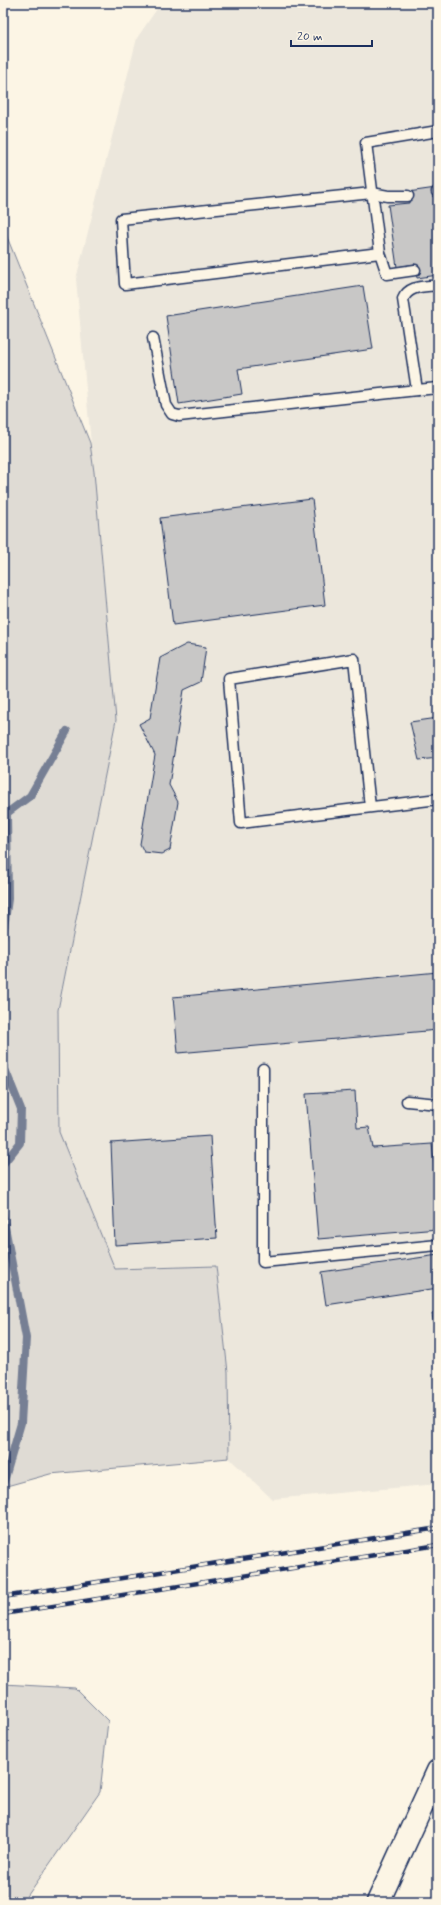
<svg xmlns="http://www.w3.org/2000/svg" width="441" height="1905" viewBox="0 0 441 1905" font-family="Mynerve,sans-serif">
  <rect width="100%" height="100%" fill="#fcf5e5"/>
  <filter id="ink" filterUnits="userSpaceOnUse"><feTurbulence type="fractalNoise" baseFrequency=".025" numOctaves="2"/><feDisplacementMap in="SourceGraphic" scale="8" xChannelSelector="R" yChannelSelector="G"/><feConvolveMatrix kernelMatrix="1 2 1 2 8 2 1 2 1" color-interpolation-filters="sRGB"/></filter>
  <g filter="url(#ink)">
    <polygon fill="#ece7dc" points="161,3 438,3 438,1484 272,1499 229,1458 228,1372 216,1266 115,1269 59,1132 58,1010 116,720 76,279 137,38"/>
    <g fill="#dfdbd4" stroke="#7d8599">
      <polygon points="3,227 90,443 94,472 116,720 58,1010 59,1132 115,1269 216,1266 228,1372 229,1458 50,1474 3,1487"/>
      <polygon points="3,1684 75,1688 108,1721 100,1792 23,1902 3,1902"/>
    </g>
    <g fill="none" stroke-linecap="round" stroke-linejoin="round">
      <g stroke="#767f94" stroke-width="8">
        <polyline points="3,936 8,899 7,813 30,796 67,731"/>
        <polyline points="3,1064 21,1109 20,1143 3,1164"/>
        <polyline points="3,1216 26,1338 21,1423 3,1485"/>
      </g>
    </g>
    <g fill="#c8c7c6" stroke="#1b2f5e">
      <polygon points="436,188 438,199 438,275 417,278 415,264 397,267 388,205 409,203 408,192"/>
      <polygon points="363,286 373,349 238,369 242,394 179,404 166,316"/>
      <polygon points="312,499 325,605 173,625 160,518"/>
      <polygon points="187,644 206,647 201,682 184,690 169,785 178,802 170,850 162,854 144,852 140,844 155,755 139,724 150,718 160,658"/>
      <polygon points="438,718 438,758 419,760 410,722"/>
      <polygon points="438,972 438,1030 178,1053 173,997"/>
      <polygon points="355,1091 357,1128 369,1127 373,1148 432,1144 438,1198 438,1229 318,1239 306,1094"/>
      <polygon points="210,1136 217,1238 115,1245 111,1143"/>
      <polygon points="438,1255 438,1288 326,1305 321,1272"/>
      <polygon points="438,1313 438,1352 432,1314"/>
    </g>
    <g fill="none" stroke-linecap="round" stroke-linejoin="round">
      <defs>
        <g id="lane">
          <polyline points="437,192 438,192"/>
          <polyline points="408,196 388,196 372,193 121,219 125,284 380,253 366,143 438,131"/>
          <polyline points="380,253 387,274 415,270"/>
          <path d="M153,338L166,405L172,414L179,416L417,390L403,299C409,285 424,287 438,285"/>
          <polyline points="417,390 438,388"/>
          <polyline points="370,807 354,659 229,679 241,823 438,799"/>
          <polyline points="263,1069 263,1262 438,1245"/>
          <polyline points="407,1101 438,1104"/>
        </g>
        <polyline id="secondary" points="378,1902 438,1771"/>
      </defs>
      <use href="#lane" stroke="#1b2f5e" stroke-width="13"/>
      <use href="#secondary" stroke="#1b2f5e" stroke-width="25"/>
      <use href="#lane" stroke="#fcf5e5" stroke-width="10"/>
      <use href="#secondary" stroke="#fcf5e5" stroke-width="22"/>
      <defs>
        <g id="rail">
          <polyline points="3,1597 438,1528"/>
          <polyline points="3,1614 438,1545"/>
        </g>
      </defs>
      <use href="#rail" stroke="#1b2f5e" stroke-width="4.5"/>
      <use href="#rail" stroke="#fcf5e5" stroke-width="3" stroke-dasharray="9" stroke-linecap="butt"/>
    </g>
  </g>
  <rect width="441" height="1905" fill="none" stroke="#fcf5e5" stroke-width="16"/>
  <rect x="8" y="8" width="425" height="1889" fill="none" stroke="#1b2f5e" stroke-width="1.5" filter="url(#ink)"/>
  <path d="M291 40v6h81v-6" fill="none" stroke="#1b2f5e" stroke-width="2"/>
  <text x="297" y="40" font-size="12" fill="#1b2f5e" stroke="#fcf5e5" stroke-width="3" paint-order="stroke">20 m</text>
</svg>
